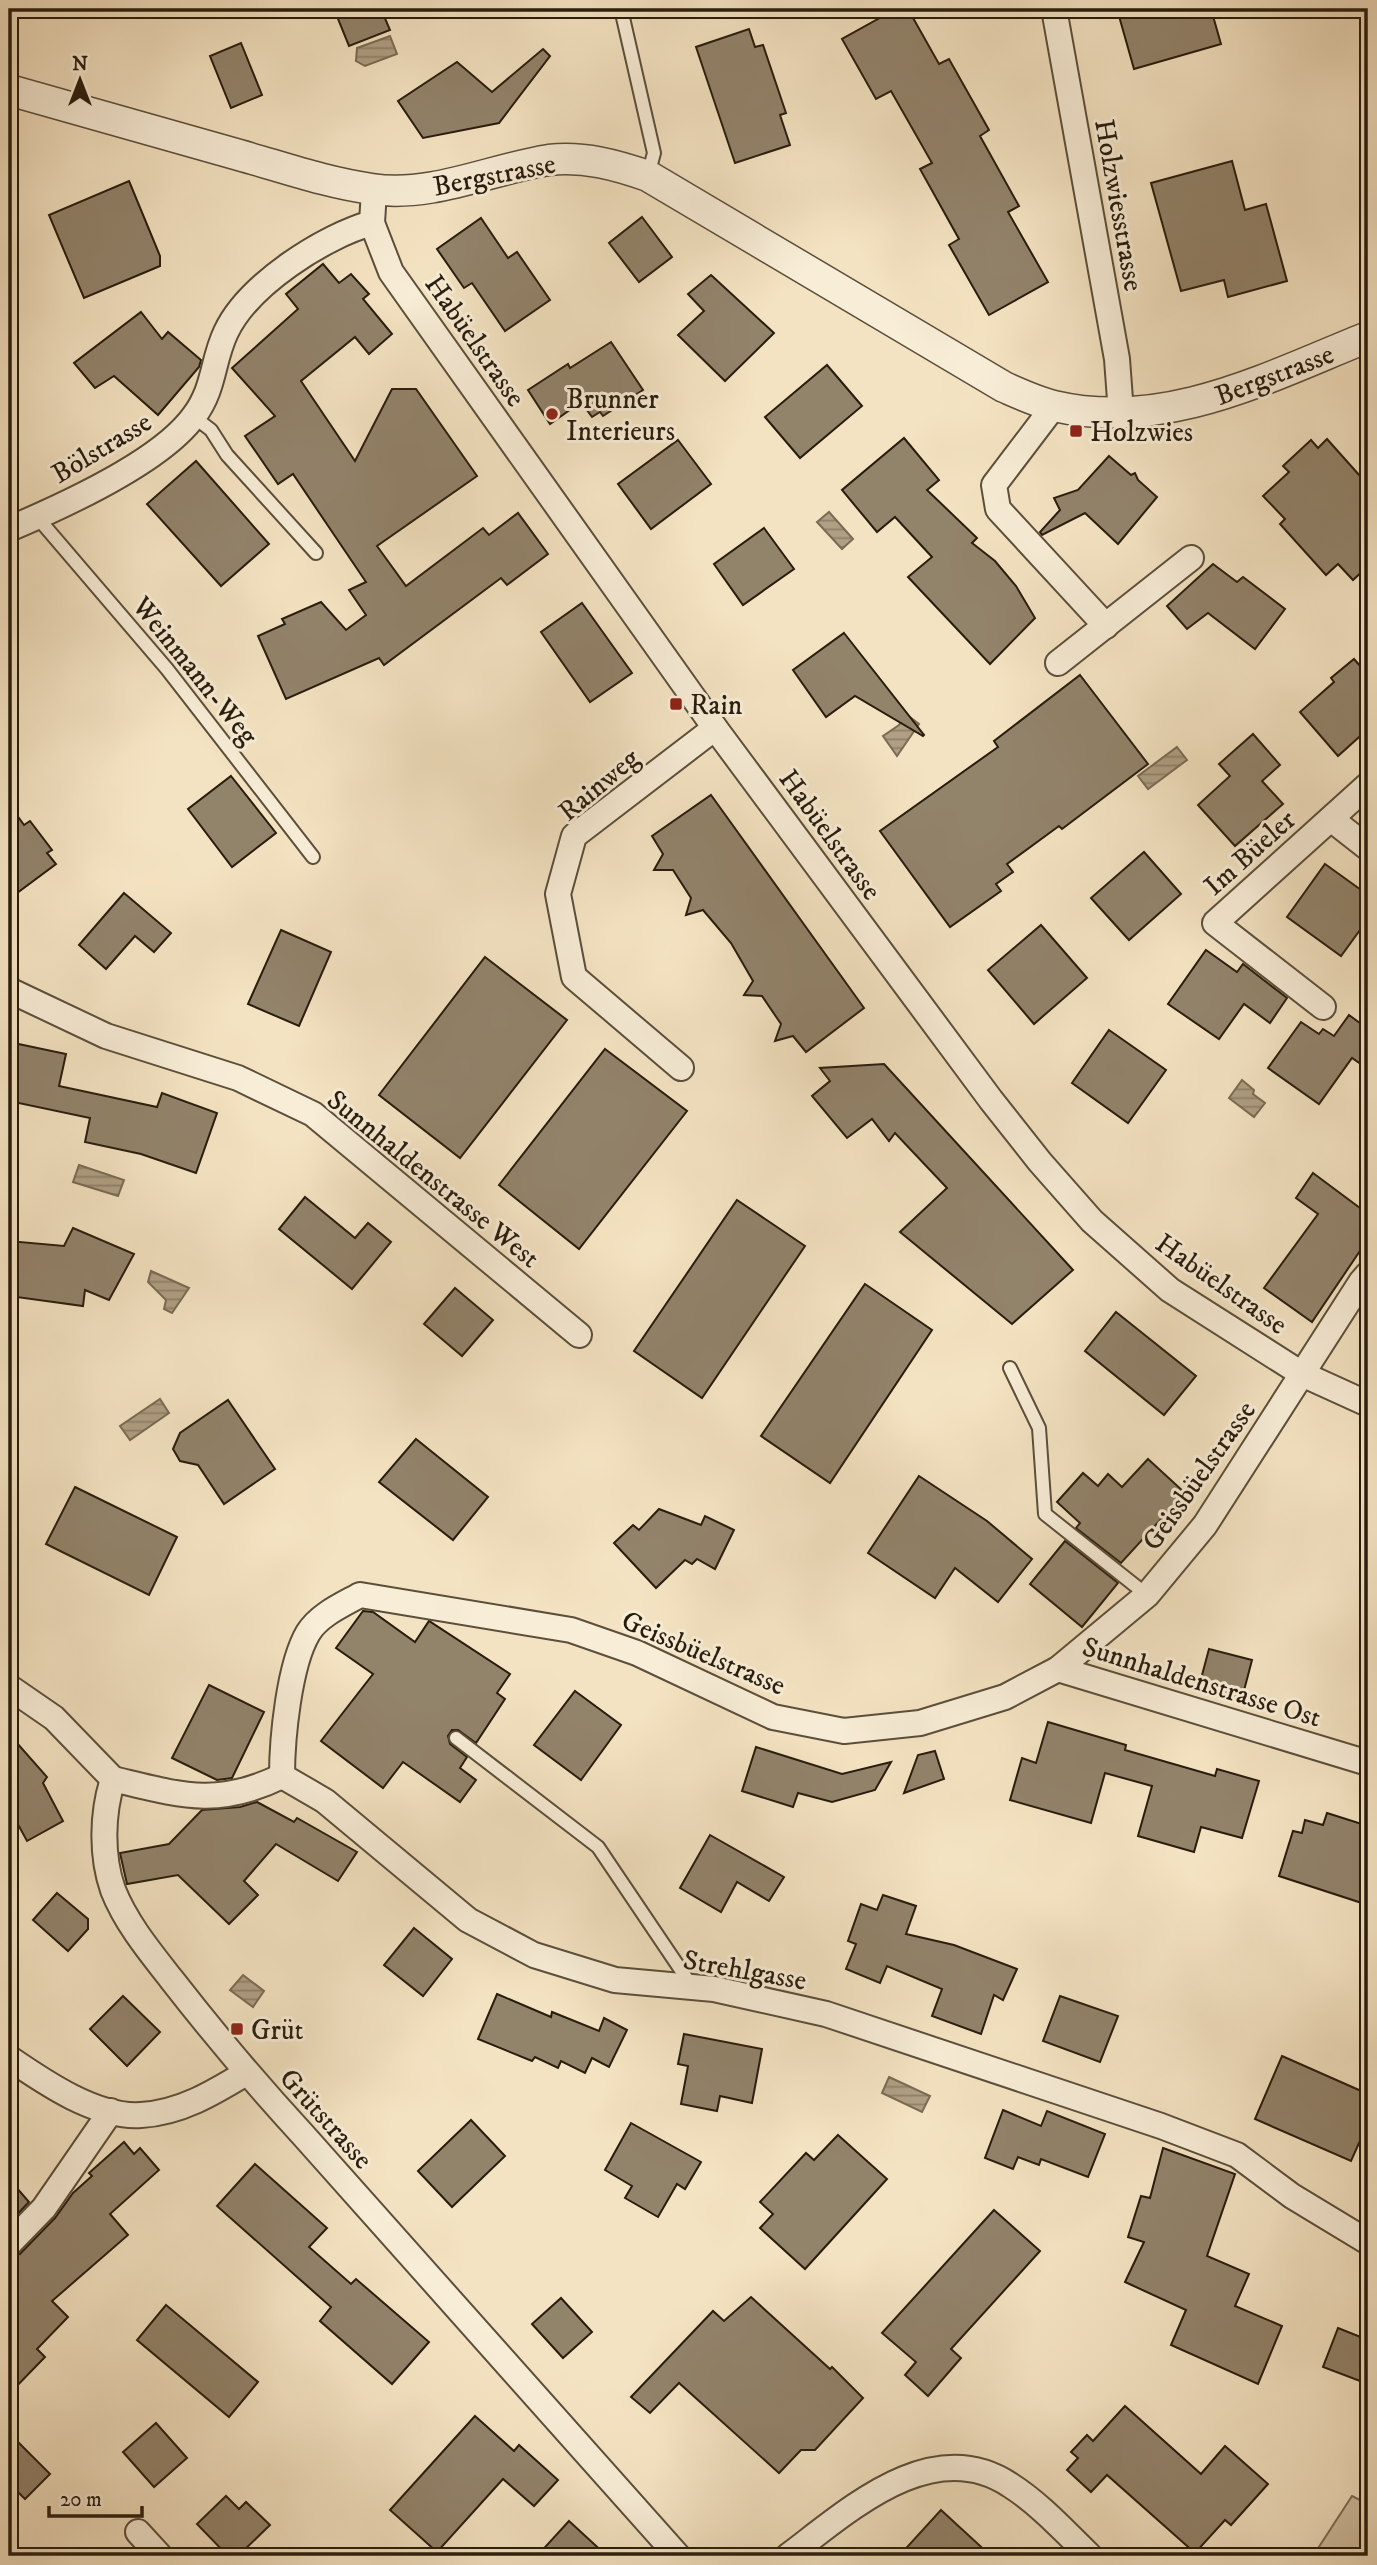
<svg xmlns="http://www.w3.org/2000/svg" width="1377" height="2565" viewBox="0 0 1377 2565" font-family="'IM FELL DW Pica',serif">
  <defs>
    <pattern id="water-rules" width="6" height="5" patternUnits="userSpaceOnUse" patternTransform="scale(1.75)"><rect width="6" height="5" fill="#af9f84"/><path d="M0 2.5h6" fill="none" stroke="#8e816a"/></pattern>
  </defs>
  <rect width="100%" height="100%" fill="#f4e3c2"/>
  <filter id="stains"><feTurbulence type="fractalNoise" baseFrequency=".00286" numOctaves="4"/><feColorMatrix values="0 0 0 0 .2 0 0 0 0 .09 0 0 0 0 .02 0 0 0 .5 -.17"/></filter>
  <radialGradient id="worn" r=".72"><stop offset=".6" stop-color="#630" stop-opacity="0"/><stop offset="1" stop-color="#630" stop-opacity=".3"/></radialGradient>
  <polygon fill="#d1c1a3" stroke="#7c6e58" stroke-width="2" points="1352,2496 1368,2504 1368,2556 1313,2556"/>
  <g fill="url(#water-rules)" stroke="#796b54" stroke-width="2">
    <polygon points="390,36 397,54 365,66 356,61 357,48"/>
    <polygon points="829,512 853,539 842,549 817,522"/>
    <polygon points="906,714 919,724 897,756 883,736 899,725"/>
    <polygon points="1177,747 1187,760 1148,789 1138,776"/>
    <polygon points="1242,1080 1254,1090 1253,1094 1265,1103 1254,1117 1229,1098"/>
    <polygon points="79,1165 124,1180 118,1196 73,1182"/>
    <polygon points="151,1271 189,1288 172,1313 164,1309 166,1300 148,1282"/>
    <polygon points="160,1399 169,1413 130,1440 120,1426"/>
    <polygon points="243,1975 264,1991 253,2007 230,1990"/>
    <polygon points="889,2077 930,2096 922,2112 882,2093"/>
  </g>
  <g fill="#92836b" stroke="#281c0d" stroke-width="2">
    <polygon points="334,9 381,9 390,30 349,46"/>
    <polygon points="896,9 908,9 939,64 949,59 989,130 980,136 1019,206 1008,212 1048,282 989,315 949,245 959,239 920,169 932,163 891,91 876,99 842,39"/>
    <polygon points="1117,9 1211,9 1221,44 1134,69"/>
    <polygon points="749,29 755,47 763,45 786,113 780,115 790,145 735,163 696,47"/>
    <polygon points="241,43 262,95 231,108 210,56"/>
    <polygon points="543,49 550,56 499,123 423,138 398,101 457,62 492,92"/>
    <polygon points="1232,161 1245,210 1266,204 1287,281 1228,297 1224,280 1181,291 1151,183"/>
    <polygon points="129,181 160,256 160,266 84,298 49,215"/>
    <polygon points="642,217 672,257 639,282 609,243"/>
    <polygon points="481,218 508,258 517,252 550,300 505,331 472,283 464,288 437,249"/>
    <polygon points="323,264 339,283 351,274 369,294 363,299 392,334 369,354 355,337 301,381 355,461 392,389 416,389 477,476 377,546 406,586 483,528 489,535 518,513 548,554 507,585 501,578 384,665 379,658 286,699 258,636 285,624 282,619 321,602 346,630 366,615 349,590 366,582 293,474 278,484 245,436 275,416 232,368 298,309 286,294"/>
    <polygon points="711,275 774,333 725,381 678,335 704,311 688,294"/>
    <polygon points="141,312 162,339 168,332 201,360 199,367 158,415 114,376 95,388 74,363"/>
    <polygon points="611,342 643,390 603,416 600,412 592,417 581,402 550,424 528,390 568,364 570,368"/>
    <polygon points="827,365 862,406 800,458 765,417"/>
    <polygon points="904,438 939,480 927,490 977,538 972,543 995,561 1016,586 1035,618 990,664 908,577 932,557 895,517 877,532 842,490"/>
    <polygon points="1327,439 1368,485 1368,566 1353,580 1338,564 1326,575 1280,524 1285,519 1263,496 1289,472 1283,466 1311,440 1318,448"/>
    <polygon points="678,440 711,484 651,529 618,484"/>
    <polygon points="1109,456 1131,475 1135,473 1138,480 1157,497 1118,544 1085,513 1042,535 1040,532 1060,510 1054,498 1078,490"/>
    <polygon points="196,461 269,544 221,586 147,504"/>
    <polygon points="764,528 794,569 743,605 714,564"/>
    <polygon points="1213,564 1237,582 1243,577 1285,609 1255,649 1208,613 1187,629 1167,606"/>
    <polygon points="582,603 632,673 590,702 541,632"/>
    <polygon points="844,633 924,735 923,736 855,696 826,717 793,670"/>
    <polygon points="1354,659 1368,675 1368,729 1338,756 1300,712 1334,682 1331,678"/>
    <polygon points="1080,675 1148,764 1062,829 1059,826 1007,864 1013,872 996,884 1001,891 950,927 880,831 998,747 994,741"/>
    <polygon points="1253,734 1280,765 1262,781 1283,804 1235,846 1198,805 1230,776 1219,764"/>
    <polygon points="231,776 276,833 232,867 188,809"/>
    <polygon points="711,795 864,1008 806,1052 793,1036 775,1041 781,1024 762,996 744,995 753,981 731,943 703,910 686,915 691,898 673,870 654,870 663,854 652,836"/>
    <polygon points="9,804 24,825 30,821 52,850 47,853 56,864 9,899"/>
    <polygon points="1144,852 1181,894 1129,940 1091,898"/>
    <polygon points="1325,864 1368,895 1368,919 1341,956 1287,917"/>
    <polygon points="124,893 171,933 154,952 135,936 106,969 79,945"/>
    <polygon points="1041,925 1087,978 1034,1024 988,970"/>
    <polygon points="281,930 331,952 299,1026 248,1004"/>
    <polygon points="1206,950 1237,972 1243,964 1287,998 1270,1023 1244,1004 1219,1039 1168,1004"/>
    <polygon points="485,957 567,1020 460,1158 379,1095"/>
    <polygon points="1349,1015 1368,1029 1368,1069 1352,1058 1319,1104 1268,1068 1301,1022 1319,1034 1323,1029 1334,1036"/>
    <polygon points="1109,1030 1166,1070 1128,1123 1072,1083"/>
    <polygon points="9,1042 66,1054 59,1086 157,1107 162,1093 217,1113 196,1173 141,1154 85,1142 90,1118 9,1101"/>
    <polygon points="605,1049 687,1111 579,1249 499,1185"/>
    <polygon points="884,1064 1073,1270 1012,1324 900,1232 947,1188 895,1133 889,1141 872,1119 847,1138 812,1096 830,1081 820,1068"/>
    <polygon points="1313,1173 1368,1214 1368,1239 1312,1322 1264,1288 1318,1214 1296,1198"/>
    <polygon points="305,1197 355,1238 368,1223 391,1242 352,1289 279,1229"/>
    <polygon points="737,1200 805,1246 702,1398 634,1351"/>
    <polygon points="73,1228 134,1254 109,1300 85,1290 83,1306 9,1296 9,1241 64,1246"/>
    <polygon points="865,1284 932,1330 830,1483 761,1436"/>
    <polygon points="455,1288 493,1320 462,1356 424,1324"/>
    <polygon points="1116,1312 1196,1376 1164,1415 1085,1351"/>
    <polygon points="228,1400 275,1469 224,1504 198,1465 180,1461 173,1449 180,1433"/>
    <polygon points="416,1439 488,1497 453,1540 379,1482"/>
    <polygon points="1148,1459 1185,1493 1121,1563 1076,1528 1080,1523 1057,1502 1083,1473 1098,1486 1108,1474 1122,1487"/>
    <polygon points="919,1476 987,1521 1032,1559 998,1602 955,1568 935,1598 868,1553"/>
    <polygon points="75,1487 177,1537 149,1595 46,1544"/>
    <polygon points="659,1509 701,1525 705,1516 734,1530 715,1569 697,1559 692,1564 685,1560 656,1588 614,1543 633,1525 639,1530"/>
    <polygon points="1065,1541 1118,1583 1082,1627 1030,1584"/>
    <polygon points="363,1611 373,1612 415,1642 429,1621 510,1674 497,1693 505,1699 476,1743 458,1730 452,1730 448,1736 450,1744 467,1757 460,1768 476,1780 460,1802 403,1762 383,1788 321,1741 373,1674 336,1648"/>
    <polygon points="1209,1649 1252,1660 1241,1702 1198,1690"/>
    <polygon points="209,1685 264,1712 232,1778 217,1780 172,1758"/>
    <polygon points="575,1691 621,1725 581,1780 534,1745"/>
    <polygon points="1048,1722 1126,1745 1125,1750 1215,1776 1217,1769 1259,1781 1242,1838 1201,1827 1194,1852 1138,1836 1152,1786 1105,1773 1091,1823 1010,1800 1022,1758 1036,1763"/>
    <polygon points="9,1734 47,1777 43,1783 63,1821 27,1841 9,1808"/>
    <polygon points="756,1747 842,1774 891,1762 875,1790 832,1802 798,1793 793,1807 742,1791"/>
    <polygon points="935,1751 944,1779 904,1793 918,1755"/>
    <polygon points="257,1802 294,1822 297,1818 357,1852 338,1881 276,1844 244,1881 258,1895 229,1924 178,1875 127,1884 120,1853 169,1844 202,1810 240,1807"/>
    <polygon points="1327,1813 1368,1826 1368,1905 1279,1876 1293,1831 1302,1833 1305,1820 1323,1825"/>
    <polygon points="710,1835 784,1877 769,1901 737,1882 721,1912 680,1888"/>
    <polygon points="57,1893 88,1919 88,1929 68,1951 33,1920"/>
    <polygon points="883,1895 916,1906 906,1934 954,1945 1017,1969 1003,2000 994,1995 981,2034 932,2016 942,1989 887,1966 880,1983 846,1969 856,1944 848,1941 861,1904 877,1910"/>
    <polygon points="414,1928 452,1959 423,1996 384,1965"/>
    <polygon points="497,1994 551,2017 552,2012 599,2031 604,2018 627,2030 609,2067 592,2058 585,2073 561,2061 558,2068 535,2057 532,2061 478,2039"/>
    <polygon points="123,1996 160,2032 127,2066 90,2029"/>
    <polygon points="1060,1996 1118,2016 1100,2062 1043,2041"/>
    <polygon points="684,2034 762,2049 752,2103 720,2096 717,2111 681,2104 688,2066 678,2064"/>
    <polygon points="1282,2056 1368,2094 1368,2123 1351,2161 1255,2119"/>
    <polygon points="1003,2110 1041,2126 1047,2111 1105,2134 1088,2177 1041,2159 1039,2165 1018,2157 1013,2169 985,2158"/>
    <polygon points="471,2120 505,2156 452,2207 418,2171"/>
    <polygon points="631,2123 701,2162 685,2189 677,2184 658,2217 625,2198 632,2186 605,2170"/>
    <polygon points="838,2135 887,2179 805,2269 760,2228 773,2214 760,2202 806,2153 814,2160"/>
    <polygon points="124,2142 134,2154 140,2148 159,2170 110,2214 128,2235 52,2301 68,2317 37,2349 45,2357 9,2394 9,2258 20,2254 55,2218 73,2193 92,2176 89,2173"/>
    <polygon points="1163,2148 1235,2174 1207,2256 1249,2274 1235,2306 1282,2326 1258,2384 1171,2345 1186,2310 1125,2282 1144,2242 1128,2237 1141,2196 1150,2198"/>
    <polygon points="255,2164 327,2228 309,2247 351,2284 356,2279 429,2342 392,2384 320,2321 331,2307 217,2206"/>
    <polygon points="9,2179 29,2202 9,2223"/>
    <polygon points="994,2210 1040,2251 951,2349 961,2358 928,2396 905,2375 916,2362 882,2333"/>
    <polygon points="751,2297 830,2369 832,2367 863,2398 815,2450 801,2450 779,2473 679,2383 650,2413 631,2397 713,2311 724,2321"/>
    <polygon points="561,2298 592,2332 563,2358 532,2324"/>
    <polygon points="166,2305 258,2382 229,2417 137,2340"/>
    <polygon points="1338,2328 1368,2340 1368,2384 1323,2367"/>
    <polygon points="1125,2406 1201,2474 1225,2446 1268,2484 1231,2525 1225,2520 1195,2553 1107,2475 1091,2492 1067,2470 1078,2458 1071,2452 1087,2435 1093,2441"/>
    <polygon points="475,2416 514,2451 519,2445 558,2480 534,2506 503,2479 437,2552 390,2510"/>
    <polygon points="156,2423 187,2458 154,2487 123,2452"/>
    <polygon points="9,2433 50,2474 25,2499 9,2483"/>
    <polygon points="226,2496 239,2509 246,2502 270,2525 238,2556 228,2556 197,2524"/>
    <polygon points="941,2510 991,2556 899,2556"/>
    <polygon points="569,2521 607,2556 537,2556"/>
  </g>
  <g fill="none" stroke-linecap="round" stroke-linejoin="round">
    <defs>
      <g id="service">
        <polyline points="621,9 654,153 648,175"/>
        <polyline points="194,417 211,430 227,455 316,553"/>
        <polyline points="37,517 167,669 313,857"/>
        <polyline points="1010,1368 1039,1428 1045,1514 1147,1595"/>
        <polyline points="456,1738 598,1847 691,1985"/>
      </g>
      <g id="minor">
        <polyline points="1054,9 1117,359 1121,413"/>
        <polyline points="374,190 372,223 391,272 715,728 991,1100 1040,1162 1092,1221 1170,1290 1302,1374 1368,1404"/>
        <polyline points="1054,406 994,485 998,509 1106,626"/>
        <path d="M9,529C61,507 161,462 194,416C215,388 212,361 226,332C248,285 324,236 372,223"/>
        <polyline points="1058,663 1191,558"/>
        <polyline points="1331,819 1368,848"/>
        <polyline points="9,990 106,1036 238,1078 313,1114 579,1335"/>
        <polyline points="1323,1007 1215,923 1368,785"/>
        <polyline points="681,1068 574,977 558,894 574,836 715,728"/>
        <polyline points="1058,1669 1368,1763"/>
        <polyline points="9,1687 54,1718 113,1779"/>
        <path d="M282,1776C282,1739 289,1665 308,1633C319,1615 342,1605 360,1595L571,1630L637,1653L773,1717L844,1731L920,1723L1005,1697L1058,1669L1147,1595L1205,1525L1361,1282L1368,1274"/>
        <polyline points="282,1776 325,1801 468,1920 534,1955 615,1980 714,1989 826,2014 1161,2126 1237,2155 1292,2196 1368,2242"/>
        <path d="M282,1776C217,1808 180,1795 113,1779C102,1813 101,1856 113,1890C126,1923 150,1952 172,1980C214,2034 257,2085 304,2136L678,2556"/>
        <path d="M9,2058C44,2082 96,2118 141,2115C180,2113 213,2093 246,2073"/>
        <polyline points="9,2244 44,2208 111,2111"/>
        <polyline points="138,2532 160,2556"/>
        <path d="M788,2556C848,2511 932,2433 1010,2485C1040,2504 1065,2532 1090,2556"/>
      </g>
      <path id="tertiary" d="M9,90C85,112 162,133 239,155C282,167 327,183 372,189C432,198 491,169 549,160C584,156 616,165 648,176L1004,387C1020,394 1037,402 1054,406C1165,432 1268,377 1368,337"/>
    </defs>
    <use href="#service" stroke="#5b4e3a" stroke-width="16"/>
    <use href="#minor" stroke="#5b4e3a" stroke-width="28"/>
    <use href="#tertiary" stroke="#5b4e3a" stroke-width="33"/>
    <use href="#service" stroke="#f8edd7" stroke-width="12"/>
    <use href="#minor" stroke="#f8edd7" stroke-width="24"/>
    <use href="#tertiary" stroke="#f8edd7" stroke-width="30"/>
  </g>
  <g fill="#8f2418" stroke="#f8edd7" stroke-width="2.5">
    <circle cx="552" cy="414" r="7"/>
    <rect x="1069" y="424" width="14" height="14" rx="3.5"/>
    <rect x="669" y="697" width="14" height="14" rx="3.5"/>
    <rect x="230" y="2022" width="14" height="14" rx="3.5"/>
  </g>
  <g text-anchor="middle" stroke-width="6" stroke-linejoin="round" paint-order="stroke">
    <g font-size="28" fill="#281c0d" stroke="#f8edd7">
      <text transform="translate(494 174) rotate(-11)" y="10">Bergstrasse</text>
      <text transform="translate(1120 205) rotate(80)" y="10">Holzwiesstrasse</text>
      <text transform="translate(476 340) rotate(55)" y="10">Habüelstrasse</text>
      <text transform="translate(1274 374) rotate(-21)" y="10">Bergstrasse</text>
      <text transform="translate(101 447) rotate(-31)" y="10">Bölstrasse</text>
      <text transform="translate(196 670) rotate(51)" y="10">Weinmann-Weg</text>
      <text transform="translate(598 784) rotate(-40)" y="10">Rainweg</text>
      <text transform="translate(831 834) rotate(54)" y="10">Habüelstrasse</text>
      <text transform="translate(1249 852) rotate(-42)" y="10">Im Büeler</text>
      <text transform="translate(434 1178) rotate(39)" y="10">Sunnhaldenstrasse West</text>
      <text transform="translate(1222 1283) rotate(35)" y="10">Habüelstrasse</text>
      <text transform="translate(1198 1475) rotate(-55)" y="10">Geissbüelstrasse</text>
      <text transform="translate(704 1652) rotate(23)" y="10">Geissbüelstrasse</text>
      <text transform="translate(1202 1681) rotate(17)" y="10">Sunnhaldenstrasse Ost</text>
      <text transform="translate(745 1969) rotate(10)" y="10">Strehlgasse</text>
      <text transform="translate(327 2118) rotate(48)" y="10">Grütstrasse</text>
    </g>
    <g font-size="28" fill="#281c0d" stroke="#f8edd7" text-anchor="start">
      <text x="566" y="408">Brunner<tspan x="566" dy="32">Interieurs</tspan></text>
      <text x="1090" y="441">Holzwies</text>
      <text x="690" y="714">Rain</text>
      <text x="251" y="2039">Grüt</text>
    </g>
  </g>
  <rect width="1377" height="2565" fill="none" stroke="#f4e3c2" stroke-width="35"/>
  <rect x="10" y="10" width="1356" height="2544" fill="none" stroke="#281c0d" stroke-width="3.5"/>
  <rect x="18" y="18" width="1342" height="2530" fill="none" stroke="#281c0d" stroke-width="2"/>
  <g transform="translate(80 80)" stroke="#f8edd7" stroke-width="5" paint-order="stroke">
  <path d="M0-5L12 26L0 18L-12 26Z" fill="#281c0d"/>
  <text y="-10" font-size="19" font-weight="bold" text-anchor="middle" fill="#281c0d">N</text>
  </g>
  <path d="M49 2506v10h93v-10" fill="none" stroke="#281c0d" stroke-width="3.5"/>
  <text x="60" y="2506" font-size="21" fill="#281c0d" stroke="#f8edd7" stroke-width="5" paint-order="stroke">20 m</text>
  <rect width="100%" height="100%" filter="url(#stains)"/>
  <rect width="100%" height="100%" fill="url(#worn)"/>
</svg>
